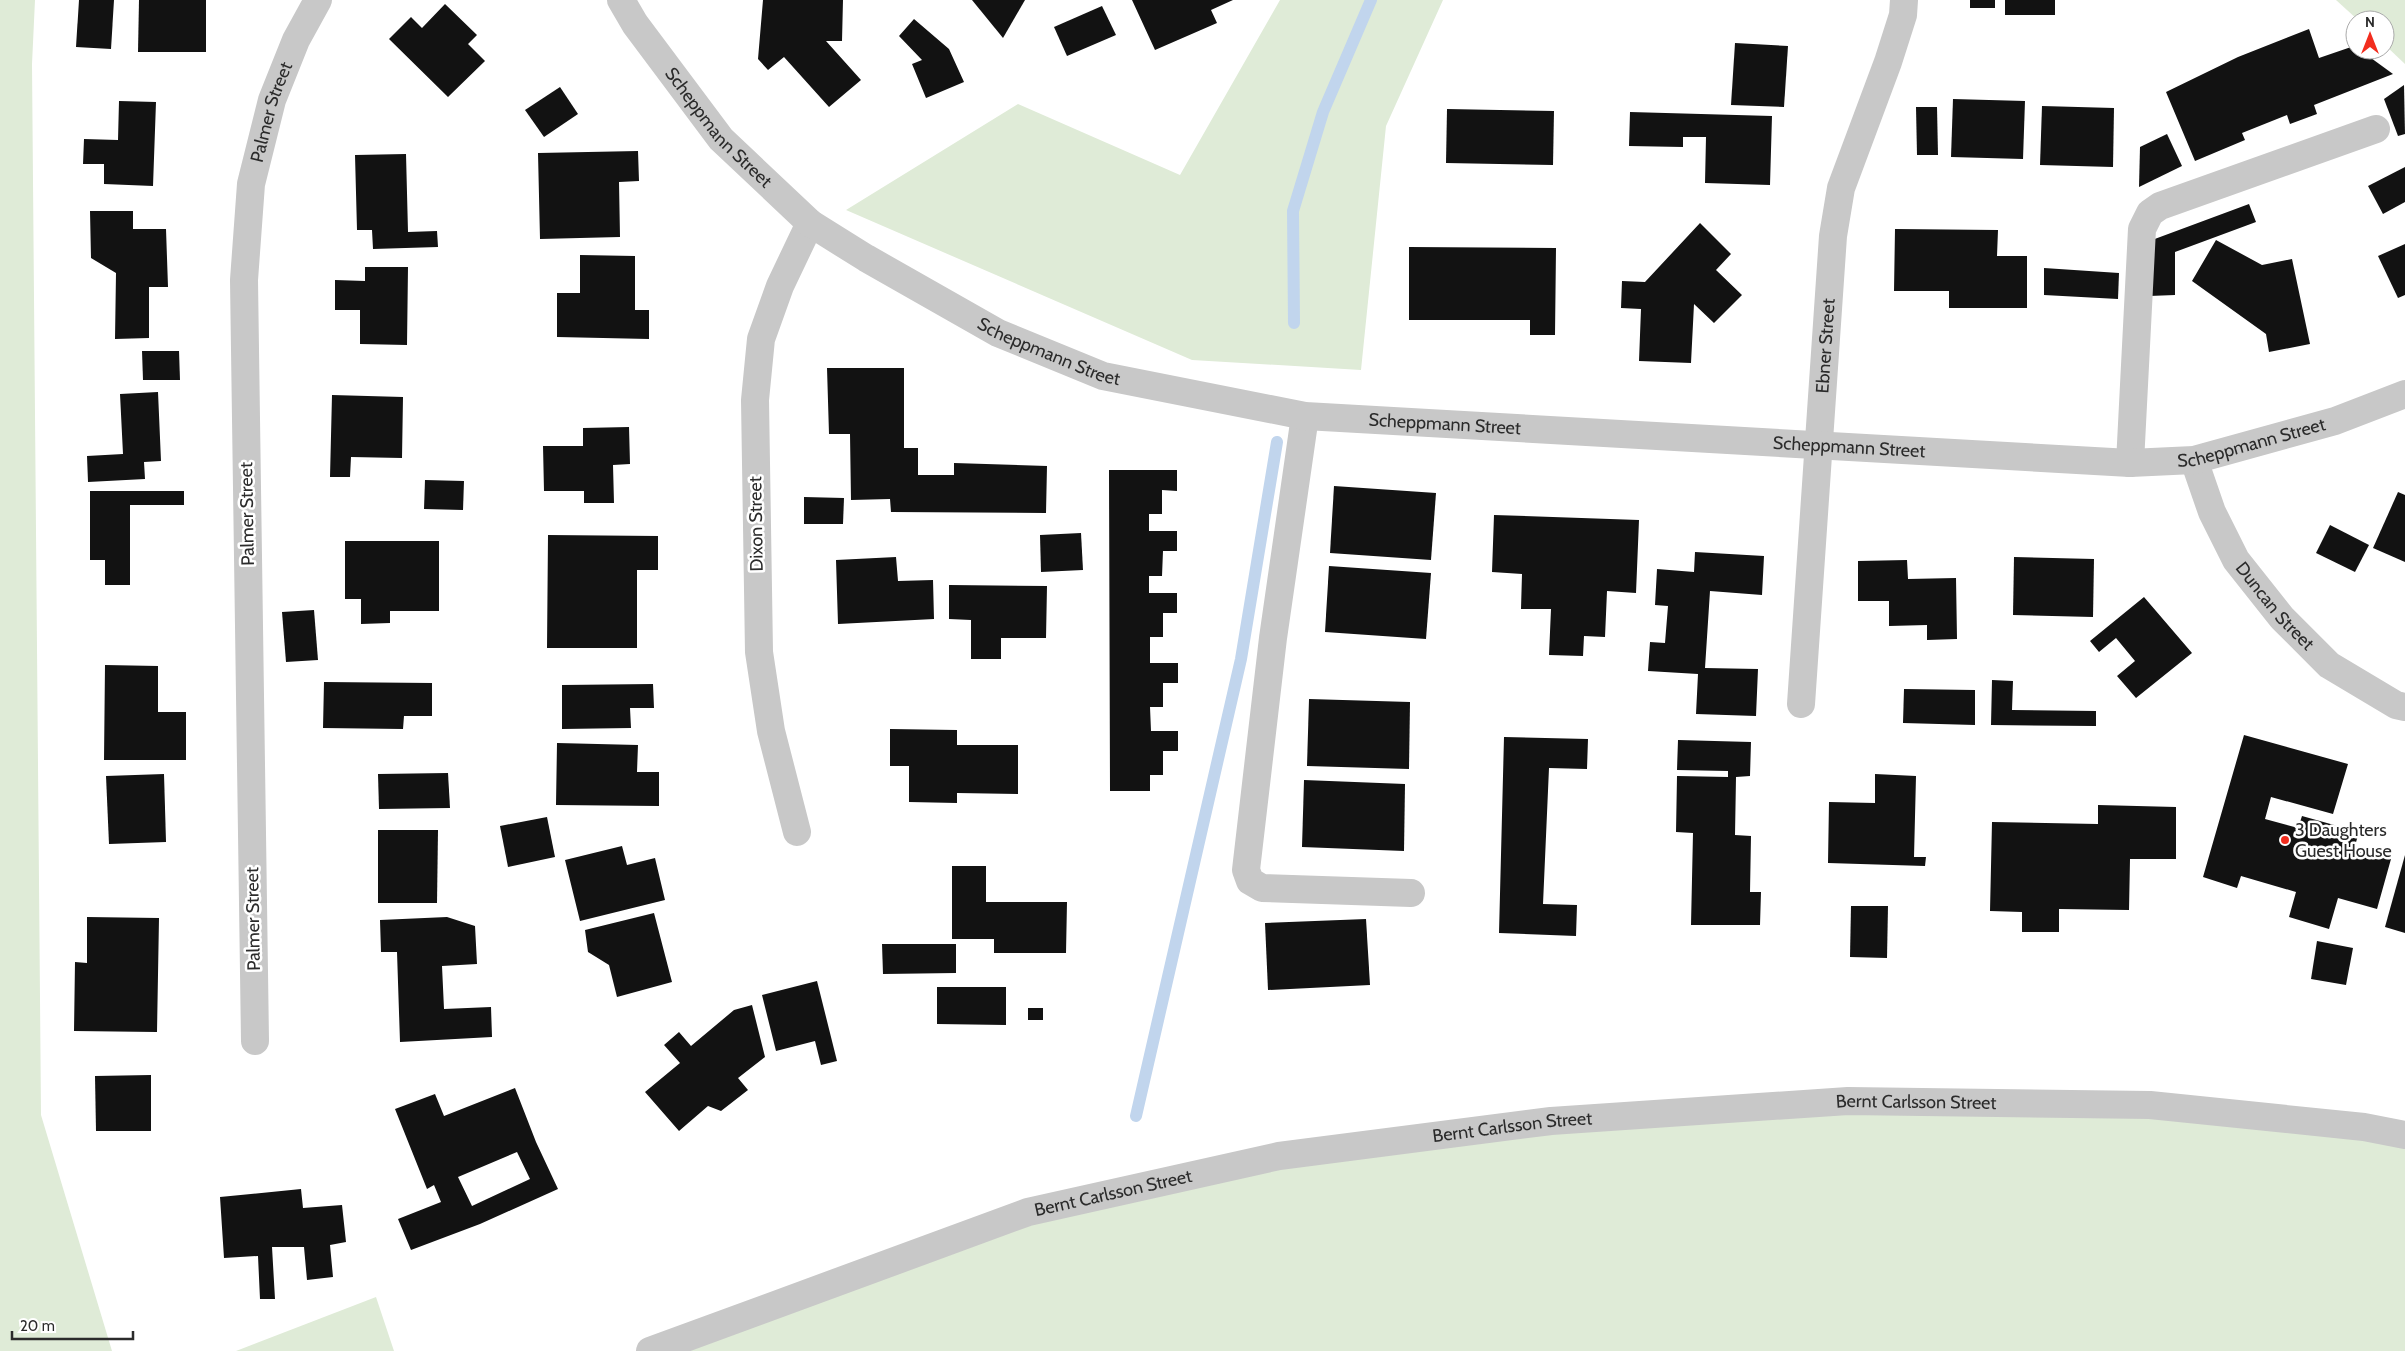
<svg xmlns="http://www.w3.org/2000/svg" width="2405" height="1351" viewBox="0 0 2405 1351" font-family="Cabin,sans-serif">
  <rect width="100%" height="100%" fill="#fff"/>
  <g fill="#dfebd7">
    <polygon points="0,0 35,0 32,64 41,1115 112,1351 0,1351"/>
    <polygon points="1280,0 1443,0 1386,126 1361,370 1192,360 846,210 1018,104 1180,175"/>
    <polygon points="2336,0 2405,0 2405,64 2385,45 2385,20 2358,20"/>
    <polygon points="2150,1105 2405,1135 2405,1351 650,1351 1028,1212 1551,1121"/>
    <polygon points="376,1297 394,1351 236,1351"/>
  </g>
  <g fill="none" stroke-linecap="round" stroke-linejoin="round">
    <g stroke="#c1d5ed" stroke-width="12">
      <polyline points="1294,323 1293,211 1323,112 1371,0"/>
      <polyline points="1136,1116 1241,659 1277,442"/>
    </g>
  </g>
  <g fill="#121212" fill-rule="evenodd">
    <polygon points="79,0 114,0 111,49 76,47"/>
    <polygon points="139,0 206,0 206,52 138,52"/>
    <polygon points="763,0 843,0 842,41 826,41 861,80 829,107 784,57 768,70 758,59"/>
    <polygon points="972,0 1025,0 1003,38"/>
    <polygon points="1132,0 1233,0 1211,10 1217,23 1155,50"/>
    <rect x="1970" y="0" width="25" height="8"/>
    <rect x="2005" y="0" width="50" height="15"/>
    <polygon points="445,4 477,35 468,44 485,61 448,97 389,39 411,17 422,28"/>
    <polygon points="1102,6 1116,35 1067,56 1054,27"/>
    <polygon points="914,19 949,49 964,82 926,98 912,64 922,60 899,36"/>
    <polygon points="2309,29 2319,58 2354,46 2355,50 2360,50 2393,74 2314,105 2317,114 2290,124 2287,115 2242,133 2245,140 2195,161 2166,92 2238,57"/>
    <polygon points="1735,43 1788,46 1784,107 1731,105"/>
    <polygon points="2404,85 2405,134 2398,136 2384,99"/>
    <polygon points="560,87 578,114 544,137 525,110"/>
    <polygon points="1953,99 2025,101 2023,159 1951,157"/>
    <polygon points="119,101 156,102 153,186 104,184 104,164 83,164 84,139 118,140"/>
    <polygon points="2042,106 2114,108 2113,167 2040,165"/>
    <polygon points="1916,107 1937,107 1938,155 1917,155"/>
    <polygon points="1447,109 1554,111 1553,165 1446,163"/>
    <polygon points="1630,112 1772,116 1770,185 1705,183 1706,137 1683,137 1683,147 1629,146"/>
    <polygon points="2167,134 2182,166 2139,187 2140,147"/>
    <polygon points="638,151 639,181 619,182 620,237 540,239 538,153"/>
    <polygon points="406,154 408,232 437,231 438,247 373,249 372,230 357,230 355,155"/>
    <polygon points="2405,167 2405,202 2383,214 2368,186"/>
    <polygon points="2249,204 2256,222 2175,252 2175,295 2149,296 2152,240"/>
    <polygon points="90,211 133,211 133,229 166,229 168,287 149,287 149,338 115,339 116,273 91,258"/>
    <polygon points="1700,223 1731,254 1716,270 1742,295 1714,323 1694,304 1691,363 1639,361 1641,309 1621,308 1622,281 1645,282"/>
    <polygon points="1895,229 1998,230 1997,256 2027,256 2027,308 1949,308 1949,291 1894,291"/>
    <polygon points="2216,240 2262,265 2292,259 2310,344 2269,352 2266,334 2192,281"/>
    <polygon points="2405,244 2405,295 2398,298 2378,256"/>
    <polygon points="1409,247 1556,248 1555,335 1530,335 1530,320 1409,320"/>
    <polygon points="580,255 635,256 635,310 649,310 649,339 557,337 557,293 580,293"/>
    <polygon points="365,267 408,267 407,345 360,344 360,310 335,310 335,280 365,281"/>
    <polygon points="2044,268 2119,273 2118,299 2044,295"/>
    <polygon points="142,351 179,351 180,380 143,380"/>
    <polygon points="827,368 904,368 904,448 918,448 918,475 954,475 954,463 1047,466 1046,513 891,512 890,499 851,500 850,434 829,434"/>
    <polygon points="158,392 161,461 144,462 145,479 88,482 87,456 123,454 120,394"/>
    <polygon points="332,395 403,397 402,458 351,457 350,477 330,477"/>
    <polygon points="629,427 630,464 613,465 614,503 584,503 584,491 544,491 543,446 583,446 583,428"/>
    <polygon points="1109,470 1177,470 1177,491 1162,490 1162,514 1149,514 1149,531 1177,531 1177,551 1163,551 1162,576 1149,576 1149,593 1177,593 1177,613 1163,613 1163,637 1150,637 1150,663 1178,663 1178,683 1163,683 1163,707 1150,707 1151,731 1178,731 1178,751 1163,751 1163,775 1150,775 1150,791 1110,791"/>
    <polygon points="425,480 464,481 463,510 424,509"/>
    <polygon points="1334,486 1436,493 1431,560 1330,553"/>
    <polygon points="90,491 184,491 184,505 130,505 130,585 105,585 105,560 90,560"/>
    <polygon points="2398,492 2405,495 2405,562 2373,548"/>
    <polygon points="804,497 844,498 843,524 804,524"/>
    <polygon points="1494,515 1639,520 1636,593 1607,591 1605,637 1584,636 1583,656 1549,655 1551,609 1521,609 1522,574 1492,572"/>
    <polygon points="2330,525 2369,545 2355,572 2316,553"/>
    <polygon points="1081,533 1083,570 1041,572 1040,535"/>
    <polygon points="548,535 658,536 658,570 637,570 637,648 547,648"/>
    <polygon points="345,541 439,541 439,611 390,611 390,623 361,624 361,599 345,599"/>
    <polygon points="1695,552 1764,556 1762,595 1710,591 1705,668 1758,669 1756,716 1696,714 1698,674 1648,671 1650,642 1665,643 1668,606 1655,605 1657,569 1694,572"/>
    <polygon points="896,557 898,581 933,580 934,619 838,624 836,560"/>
    <polygon points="2014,557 2094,559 2093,617 2013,615"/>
    <polygon points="1907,560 1908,579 1956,578 1957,639 1927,640 1927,625 1889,626 1889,601 1858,601 1858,561"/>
    <polygon points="1329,566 1431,573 1426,639 1325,632"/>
    <polygon points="949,585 1047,586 1046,638 1001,638 1001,659 971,659 971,620 949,619"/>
    <polygon points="2144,597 2192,653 2136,698 2117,676 2135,661 2116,638 2099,652 2090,641"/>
    <polygon points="314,610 318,660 286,662 282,612"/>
    <polygon points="105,665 158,666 158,712 186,712 186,760 104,760"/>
    <polygon points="1992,680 2013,681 2012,710 2096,711 2096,726 1991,725"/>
    <polygon points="324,682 432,683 432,716 404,716 403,729 323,728"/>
    <polygon points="653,684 654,708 630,708 631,728 562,729 562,685"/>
    <polygon points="1904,689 1975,690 1975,725 1903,723"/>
    <polygon points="1309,699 1410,702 1409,769 1307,766"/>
    <polygon points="890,729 957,730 957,745 1018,745 1018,794 957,793 957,803 909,802 909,766 890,766"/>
    <polygon points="2244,735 2348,764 2333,814 2271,797 2265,819 2298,828 2302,816 2359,832 2354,849 2391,859 2377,909 2338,898 2329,929 2289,917 2296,892 2241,876 2237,888 2203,877"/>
    <polygon points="1504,737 1588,739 1587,769 1549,768 1543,904 1577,905 1576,936 1499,933"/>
    <polygon points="1678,740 1751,742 1750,776 1736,777 1735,835 1751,836 1750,892 1761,892 1760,925 1691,925 1693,833 1676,832 1677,776 1728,777 1728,771 1677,770"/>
    <polygon points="557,743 638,745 637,772 659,772 659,806 556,805"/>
    <polygon points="448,773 450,808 379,809 378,774"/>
    <polygon points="164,774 166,842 109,844 106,776"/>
    <polygon points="1875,774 1916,776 1914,857 1926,857 1925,866 1828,863 1829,802 1875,803"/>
    <polygon points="1304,780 1405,784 1404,851 1302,847"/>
    <polygon points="2098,805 2176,807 2176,859 2130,859 2129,910 2059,909 2059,932 2022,932 2022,912 1990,911 1992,822 2098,824"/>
    <polygon points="547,817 555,857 508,867 500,826"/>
    <polygon points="378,830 438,830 437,903 378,903"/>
    <polygon points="622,846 627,865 655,858 665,900 580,921 565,860"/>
    <polygon points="2405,855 2405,933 2385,927"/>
    <polygon points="952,866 986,866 986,902 1067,902 1066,953 994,953 994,939 952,939"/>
    <polygon points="1851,906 1888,906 1887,958 1850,957"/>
    <polygon points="654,913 672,982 617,997 609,965 588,952 585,930"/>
    <polygon points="87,917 159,918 157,1032 74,1031 75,962 87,963"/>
    <polygon points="447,917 475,926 477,964 442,966 444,1009 491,1007 492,1037 400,1042 397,952 381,952 380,920"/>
    <polygon points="1366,919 1370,985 1268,990 1265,923"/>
    <polygon points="2317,941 2353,948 2346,985 2311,979"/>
    <polygon points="882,944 956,944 956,973 883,974"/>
    <polygon points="817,981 837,1061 821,1065 815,1041 776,1051 762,995"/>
    <polygon points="937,987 1006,987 1006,1025 937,1024"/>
    <polygon points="752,1005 765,1057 738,1078 748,1090 721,1111 708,1106 679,1131 645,1092 680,1063 664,1045 679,1032 691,1046 734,1010"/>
    <rect x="1028" y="1008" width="15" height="12"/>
    <polygon points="151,1075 151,1131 96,1131 95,1076"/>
    <path d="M515,1088L536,1142L558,1189L480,1224L411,1250L398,1219L441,1202L434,1185L427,1189L395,1109L435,1094L444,1116ZM517,1152L530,1179L472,1206L458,1177Z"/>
    <polygon points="301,1189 303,1208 342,1205 346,1242 330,1245 333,1277 307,1280 304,1247 272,1247 275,1299 260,1299 258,1256 224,1258 220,1197"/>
  </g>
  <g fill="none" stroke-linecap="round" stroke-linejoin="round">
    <g stroke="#c8c8c8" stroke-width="28">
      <polyline points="1305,416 1273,638 1246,870 1250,881 1262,888 1411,893"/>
      <path id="s1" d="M2194,460L2212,512L2236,560L2282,618L2329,665L2396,705L2405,707"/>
      <polyline points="2130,463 2142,229 2150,213 2160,206 2376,129"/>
      <path id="s2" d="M1801,704L1833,236L1841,188L1888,62L1903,15L1904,0"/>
      <polyline points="797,832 771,731 759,652 755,400 761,339 780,286 810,223"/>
      <path id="s3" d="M255,1041L244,280L251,184L272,100L296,40L318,0"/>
    </g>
    <g stroke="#c8c8c8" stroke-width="28">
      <path id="s4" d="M621,0L635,24L721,139L810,223L866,258L998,333L1103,376L1305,416L2130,463L2194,460L2335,421L2405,394"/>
      <path id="s5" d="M650,1351L1028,1212L1279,1156L1551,1121L1848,1101L2150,1105L2364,1127L2405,1135"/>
    </g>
  </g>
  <circle fill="#f22d1e" stroke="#fff" stroke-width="2" cx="2285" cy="840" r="5"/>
  <g text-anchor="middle" stroke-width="5" stroke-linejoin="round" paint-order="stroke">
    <g font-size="18" fill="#2b2b2b" stroke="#fff">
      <text dy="6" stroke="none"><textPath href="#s3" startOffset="932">Palmer Street</textPath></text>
      <text dy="6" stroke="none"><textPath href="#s4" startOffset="161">Scheppmann Street</textPath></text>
      <text dy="6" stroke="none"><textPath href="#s2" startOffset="359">Ebner Street</textPath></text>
      <text dy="6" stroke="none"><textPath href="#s4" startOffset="566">Scheppmann Street</textPath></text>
      <text dy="6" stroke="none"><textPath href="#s4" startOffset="971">Scheppmann Street</textPath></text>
      <text dy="6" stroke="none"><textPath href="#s4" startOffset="1781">Scheppmann Street</textPath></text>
      <text dy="6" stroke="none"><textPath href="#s4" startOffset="1376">Scheppmann Street</textPath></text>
      <text transform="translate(247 514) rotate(-91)" y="6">Palmer Street</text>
      <text transform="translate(756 524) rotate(-91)" y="6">Dixon Street</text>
      <text dy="6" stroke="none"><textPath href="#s1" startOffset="169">Duncan Street</textPath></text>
      <text transform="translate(253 919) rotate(-91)" y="6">Palmer Street</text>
      <text dy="6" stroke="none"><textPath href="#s5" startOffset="1300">Bernt Carlsson Street</textPath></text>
      <text dy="6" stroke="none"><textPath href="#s5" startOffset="895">Bernt Carlsson Street</textPath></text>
      <text dy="6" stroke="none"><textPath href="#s5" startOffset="490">Bernt Carlsson Street</textPath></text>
    </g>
    <g font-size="18" fill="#2b2b2b" stroke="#fff" text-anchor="start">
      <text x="2295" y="836">3 Daughters<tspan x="2295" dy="21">Guest House</tspan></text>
    </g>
  </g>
  <g transform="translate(2370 35)"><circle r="24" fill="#ffffff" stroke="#aaaaaa"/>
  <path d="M0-4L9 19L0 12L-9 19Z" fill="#f22d1e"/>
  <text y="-8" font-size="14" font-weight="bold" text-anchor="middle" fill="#2b2b2b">N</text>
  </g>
  <path d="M12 1331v8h121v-8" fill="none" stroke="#2b2b2b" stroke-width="2.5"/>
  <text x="20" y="1331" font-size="15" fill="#2b2b2b" stroke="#ffffff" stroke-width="4" paint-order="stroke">20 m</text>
</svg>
